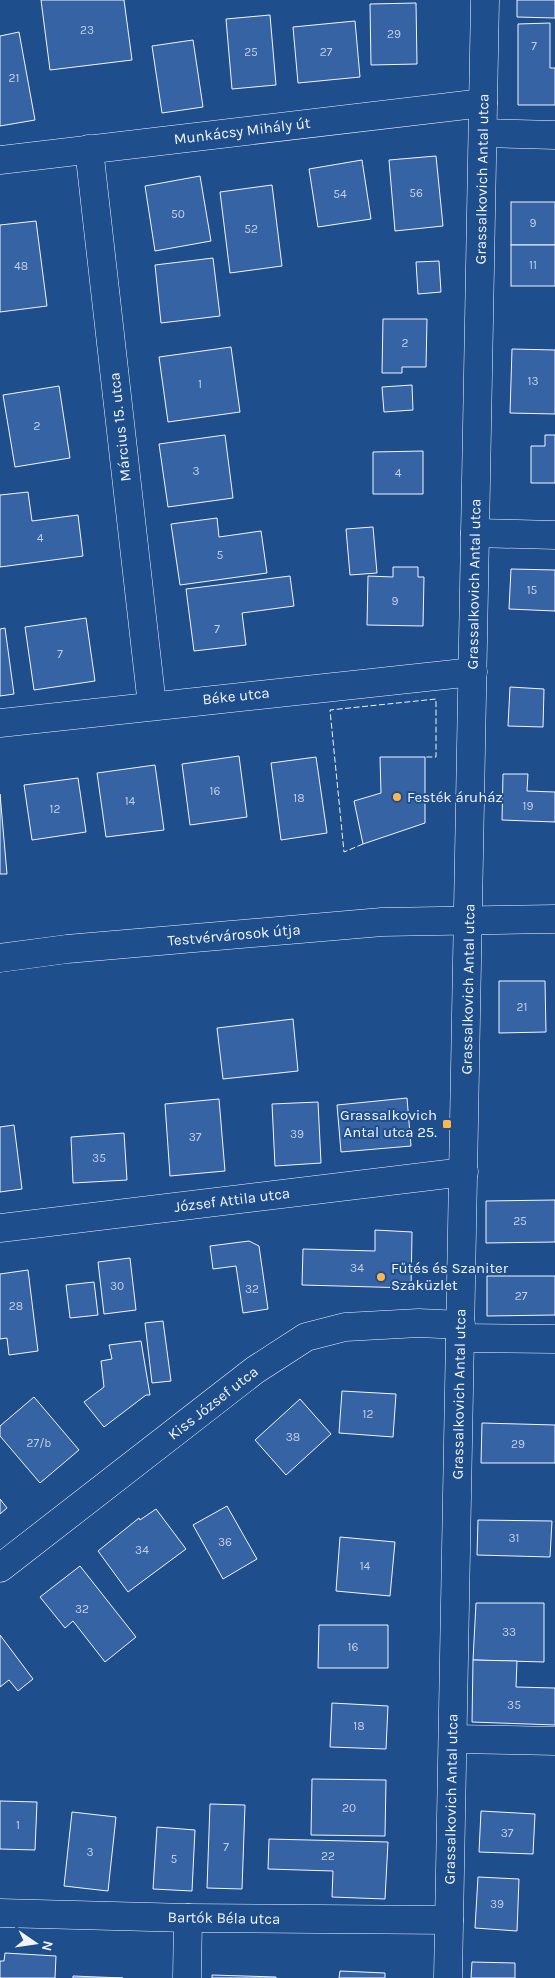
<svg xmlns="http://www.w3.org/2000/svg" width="555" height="1978" viewBox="0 0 555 1978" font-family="Karla,sans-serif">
  <rect width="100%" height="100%" fill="#1f4e8c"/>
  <g fill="#3563a3" stroke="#f2f6ff">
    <polygon points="41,0 124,0 132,60 50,70"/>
    <polygon points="517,0 555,0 555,18 517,17"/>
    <polygon points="416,3 417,64 371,65 370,4"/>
    <polygon points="270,15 276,85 232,89 226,19"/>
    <polygon points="355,21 360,77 298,83 293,27"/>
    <polygon points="550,23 550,68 555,68 555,105 518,105 518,24"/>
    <polygon points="19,32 35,120 0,126 0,36"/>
    <polygon points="193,40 203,107 162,113 152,46"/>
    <polygon points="436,156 443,226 395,231 389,160"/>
    <polygon points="362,160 371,219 318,227 309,169"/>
    <polygon points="200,176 211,241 155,251 145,186"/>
    <polygon points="272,185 282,266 230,273 220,192"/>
    <rect x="511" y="202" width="44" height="43"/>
    <polygon points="36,221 47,306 0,312 0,225"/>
    <rect x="511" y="245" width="44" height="41"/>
    <polygon points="213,258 220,316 161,323 155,265"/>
    <polygon points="439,261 441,292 418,294 416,262"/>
    <polygon points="383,319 427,319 426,367 402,367 402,373 382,373"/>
    <polygon points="231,347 240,412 168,422 159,357"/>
    <polygon points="512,349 555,350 555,414 510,413"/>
    <polygon points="412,385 413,410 384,412 382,387"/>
    <polygon points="59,386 70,458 15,467 3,395"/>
    <polygon points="225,435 233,498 168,507 159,444"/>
    <polygon points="545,435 555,435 555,483 531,483 531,446 545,446"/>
    <polygon points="423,451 423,494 373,494 373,452"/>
    <polygon points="28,492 32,521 78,515 83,556 0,567 0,495"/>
    <polygon points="217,518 219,537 261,531 267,573 180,585 171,524"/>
    <polygon points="373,527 377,573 350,575 346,529"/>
    <polygon points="393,567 418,567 418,577 424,577 423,626 367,625 368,576 393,577"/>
    <polygon points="511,569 555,570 555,611 509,609"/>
    <polygon points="290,576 294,606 242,613 246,645 194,651 186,589"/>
    <polygon points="86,618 95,681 34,690 25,627"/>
    <polygon points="5,628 14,694 0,696 0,629"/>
    <polygon points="510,687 544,689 543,727 508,726"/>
    <polygon points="239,756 247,817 190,825 182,764"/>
    <polygon points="316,757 327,833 281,840 271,763"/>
    <polygon points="380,757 425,757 425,823 363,844 354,801 381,793"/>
    <polygon points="155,765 164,830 106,837 97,773"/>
    <polygon points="503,774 528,774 527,791 555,792 555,822 502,820"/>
    <polygon points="78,778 86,832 32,840 24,785"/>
    <polygon points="0,794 7,874 0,874"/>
    <polygon points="499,981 545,981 546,1032 499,1033"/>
    <polygon points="293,1019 298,1071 223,1079 217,1028"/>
    <polygon points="407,1098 411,1146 341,1152 337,1105"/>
    <polygon points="219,1099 225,1171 170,1176 165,1104"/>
    <polygon points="318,1102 321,1163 275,1166 272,1104"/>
    <polygon points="14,1125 22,1189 0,1192 0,1127"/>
    <polygon points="124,1133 127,1180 73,1183 71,1137"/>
    <polygon points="555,1200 555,1242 486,1243 486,1201"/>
    <polygon points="375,1230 412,1232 411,1288 302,1285 303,1249 375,1251"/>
    <polygon points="249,1241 259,1246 268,1309 243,1313 236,1266 213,1269 210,1246"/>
    <polygon points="130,1258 136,1310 104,1314 98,1262"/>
    <polygon points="28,1270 38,1351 9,1355 7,1338 0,1339 0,1274"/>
    <polygon points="487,1276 555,1276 555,1315 487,1316"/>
    <polygon points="94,1282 98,1315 70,1318 66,1285"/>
    <polygon points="163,1321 171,1381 152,1383 145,1323"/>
    <polygon points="141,1341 150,1395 146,1395 104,1427 84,1402 104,1387 101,1361 112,1359 109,1345"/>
    <polygon points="342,1391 396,1394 393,1437 339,1433"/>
    <polygon points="34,1397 79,1450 40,1483 0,1436 0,1426"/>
    <polygon points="300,1399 331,1434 286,1475 255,1440"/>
    <polygon points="482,1423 555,1425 555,1463 481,1463"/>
    <polygon points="0,1499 7,1508 0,1514"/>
    <polygon points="227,1506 257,1559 223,1579 193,1525"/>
    <polygon points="156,1509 186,1549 128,1592 98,1551 139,1518 140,1520"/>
    <polygon points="478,1520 552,1521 550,1557 477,1555"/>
    <polygon points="340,1537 395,1542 390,1596 336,1591"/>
    <polygon points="80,1566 136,1637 105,1662 73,1621 65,1628 40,1597"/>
    <polygon points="476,1603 544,1603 544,1662 473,1660"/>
    <polygon points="319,1625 388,1625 388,1668 318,1668"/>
    <polygon points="0,1635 33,1679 18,1691 9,1680 0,1687"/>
    <polygon points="473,1660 517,1661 516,1687 555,1688 555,1725 472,1722"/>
    <polygon points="332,1703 388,1706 386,1749 330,1747"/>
    <polygon points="312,1779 386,1780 385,1836 311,1835"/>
    <polygon points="0,1801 37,1802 35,1850 0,1849"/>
    <polygon points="210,1804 245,1805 242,1889 207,1888"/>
    <polygon points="481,1811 535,1814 533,1854 479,1852"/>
    <polygon points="72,1812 116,1817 108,1891 64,1886"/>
    <polygon points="157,1827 195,1830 192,1891 153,1889"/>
    <polygon points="269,1839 388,1842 385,1899 332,1897 333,1871 268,1869"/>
    <polygon points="478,1877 519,1879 517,1931 475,1928"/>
    <polygon points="5,1953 56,1956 55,1978 0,1978 0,1961 4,1961"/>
    <polygon points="472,1962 515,1963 515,1978 471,1978"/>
    <polygon points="340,1971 385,1973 385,1978 339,1978"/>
    <polygon points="212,1975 276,1977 276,1978 212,1978"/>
    <polygon points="73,1976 123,1978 73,1978"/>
  </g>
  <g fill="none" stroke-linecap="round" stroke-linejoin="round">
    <defs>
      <g id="minor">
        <polyline points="483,133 555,135"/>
        <polyline points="89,149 152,705"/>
        <polyline points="0,160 483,103"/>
        <polyline points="475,533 555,535"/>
        <polyline points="0,723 473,672"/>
        <polyline points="0,958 67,949 382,922 555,919"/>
        <polyline points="0,1228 464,1172"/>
        <polyline points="460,1338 555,1339"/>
        <polyline points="0,1568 255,1370 306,1337 345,1327 419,1323 461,1325"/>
        <polyline points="453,1739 555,1741"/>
        <polyline points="0,1913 188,1918 449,1920"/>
        <polyline points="187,1978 188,1918"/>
        <polyline points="448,1978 485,0"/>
      </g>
    </defs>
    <use href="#minor" stroke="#f2f6ff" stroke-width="29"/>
    <use href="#minor" stroke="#1f4e8c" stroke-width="28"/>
    <polyline stroke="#f2f6ff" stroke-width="1" stroke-dasharray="6 2.5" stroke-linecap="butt" points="363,844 344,852 330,710 436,699 436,757 425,757"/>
  </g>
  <g fill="#ffb74d" stroke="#1f4e8c" stroke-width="2">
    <circle cx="397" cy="797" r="5"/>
    <rect x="442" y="1119" width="10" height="10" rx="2.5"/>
    <circle cx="381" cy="1277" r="5"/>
  </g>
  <g text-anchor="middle" stroke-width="4" stroke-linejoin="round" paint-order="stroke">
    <g font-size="12" fill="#c3d1e8">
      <text x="87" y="34">23</text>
      <text x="394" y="38">29</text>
      <text x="534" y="50">7</text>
      <text x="251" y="56">25</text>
      <text x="326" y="56">27</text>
      <text x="14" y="82">21</text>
      <text x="416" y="197">56</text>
      <text x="340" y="198">54</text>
      <text x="178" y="218">50</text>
      <text x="533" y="227">9</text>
      <text x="251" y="233">52</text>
      <text x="533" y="269">11</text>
      <text x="21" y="270">48</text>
      <text x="405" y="347">2</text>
      <text x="533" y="385">13</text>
      <text x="200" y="388">1</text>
      <text x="37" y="430">2</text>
      <text x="196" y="475">3</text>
      <text x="398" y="477">4</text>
      <text x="40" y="542">4</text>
      <text x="220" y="559">5</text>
      <text x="532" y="594">15</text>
      <text x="395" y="605">9</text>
      <text x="217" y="633">7</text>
      <text x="60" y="658">7</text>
      <text x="215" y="795">16</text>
      <text x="299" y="802">18</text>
      <text x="130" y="805">14</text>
      <text x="528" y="810">19</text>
      <text x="55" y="813">12</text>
      <text x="522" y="1011">21</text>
      <text x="297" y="1138">39</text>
      <text x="195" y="1141">37</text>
      <text x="99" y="1162">35</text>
      <text x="520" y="1225">25</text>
      <text x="357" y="1272">34</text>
      <text x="117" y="1290">30</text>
      <text x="252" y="1293">32</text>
      <text x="521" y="1300">27</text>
      <text x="16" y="1310">28</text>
      <text x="368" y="1418">12</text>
      <text x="293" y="1441">38</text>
      <text x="39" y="1447">27/b</text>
      <text x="518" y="1448">29</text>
      <text x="514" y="1542">31</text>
      <text x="225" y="1546">36</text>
      <text x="142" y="1554">34</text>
      <text x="365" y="1570">14</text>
      <text x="82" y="1613">32</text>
      <text x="509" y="1636">33</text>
      <text x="353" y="1651">16</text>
      <text x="514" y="1709">35</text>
      <text x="359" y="1730">18</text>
      <text x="349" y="1812">20</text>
      <text x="18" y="1829">1</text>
      <text x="507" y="1837">37</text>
      <text x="226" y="1851">7</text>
      <text x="90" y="1856">3</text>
      <text x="328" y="1860">22</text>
      <text x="174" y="1863">5</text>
      <text x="497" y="1908">39</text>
    </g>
    <g font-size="15" fill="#f2f6ff" stroke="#1f4e8c">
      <text transform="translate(242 131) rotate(-7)" y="5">Munkácsy Mihály út</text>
      <text transform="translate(482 179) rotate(-89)" y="5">Grassalkovich Antal utca</text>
      <text transform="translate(120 427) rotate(-96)" y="5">Március 15. utca</text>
      <text transform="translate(474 584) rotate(-89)" y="5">Grassalkovich Antal utca</text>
      <text transform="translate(236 696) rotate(-6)" y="5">Béke utca</text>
      <text transform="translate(234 935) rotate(-5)" y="5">Testvérvárosok útja</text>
      <text transform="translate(468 989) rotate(-89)" y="5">Grassalkovich Antal utca</text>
      <text transform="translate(232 1200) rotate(-7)" y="5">József Attila utca</text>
      <text transform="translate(459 1394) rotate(-89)" y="5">Grassalkovich Antal utca</text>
      <text transform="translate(213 1403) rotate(-38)" y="5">Kiss József utca</text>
      <text transform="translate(451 1799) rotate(-89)" y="5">Grassalkovich Antal utca</text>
      <text transform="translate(224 1918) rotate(1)" y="5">Bartók Béla utca</text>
    </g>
    <g font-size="15" fill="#f2f6ff" stroke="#1f4e8c" text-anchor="start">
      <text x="407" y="802">Festék áruház</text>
      <text x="437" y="1120" text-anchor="end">Grassalkovich<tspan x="437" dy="17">Antal utca 25.</tspan></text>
      <text x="391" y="1273">Fűtés és Szaniter<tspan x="391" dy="17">Szaküzlet</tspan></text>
    </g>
  </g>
  <g transform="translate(35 1943) rotate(103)" stroke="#1f4e8c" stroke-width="4" paint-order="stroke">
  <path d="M0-4L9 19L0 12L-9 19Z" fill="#f2f6ff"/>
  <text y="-8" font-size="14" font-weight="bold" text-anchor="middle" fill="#f2f6ff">N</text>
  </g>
</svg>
